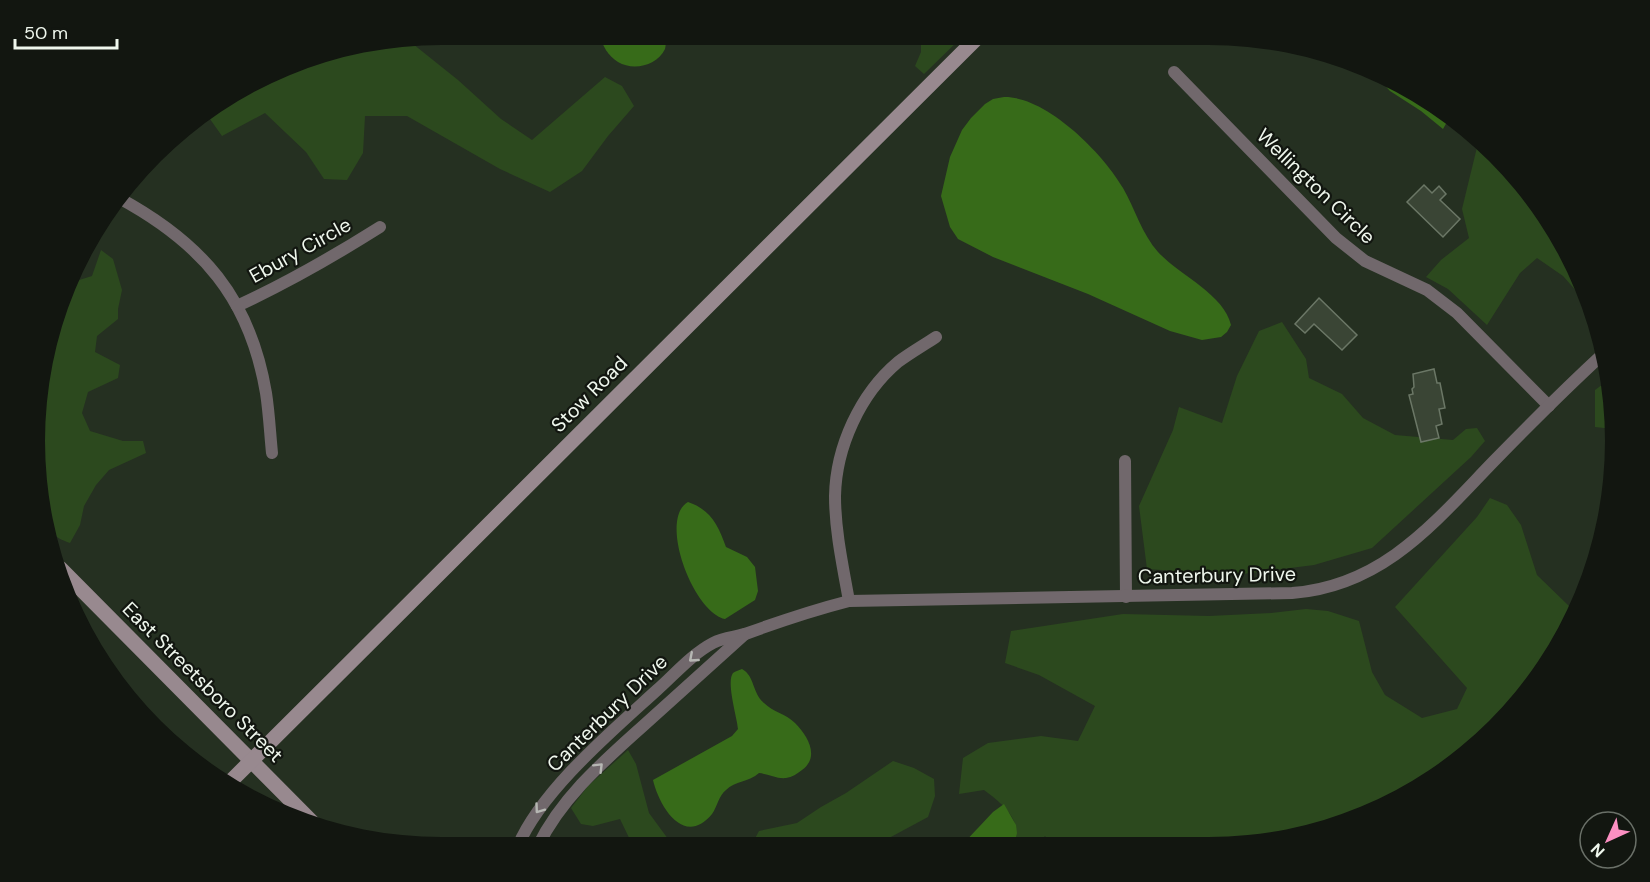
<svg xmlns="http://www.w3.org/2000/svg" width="1650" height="882" viewBox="0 0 1650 882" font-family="'DM Sans',sans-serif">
  <rect width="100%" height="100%" fill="#253021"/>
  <g fill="#2c491e">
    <polygon points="921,35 964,35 924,74 915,66 921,52"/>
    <polygon points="408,40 458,80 501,119 532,140 605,77 622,86 634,106 608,136 582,171 550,192 500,169 407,116 365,116 363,153 347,180 324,179 306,152 265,113 222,136 205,112 310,56"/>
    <polygon points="1479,139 1515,173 1561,238 1594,311 1563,276 1537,258 1520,273 1487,325 1448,289 1426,277 1441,260 1469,238 1462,209"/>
    <path d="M101,250L113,259L122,290L118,309V319L97,336L95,352L120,365L118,378L88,392L82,413L90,431L123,441H143L146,453L109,470L96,485L84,506L80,525L70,543C62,540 56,538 51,531C36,514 34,437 36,413C37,399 41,386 47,373C37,347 62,306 73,282L92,276Z"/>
    <polygon points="1282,322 1306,359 1309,378 1342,394 1363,418 1395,435 1453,440 1466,429 1477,428 1485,441 1471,457 1372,548 1314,565 1234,575 1147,569 1139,506 1173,430 1179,407 1222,423 1237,376 1259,331"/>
    <polygon points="1610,379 1613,429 1595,427 1595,390"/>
    <path d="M1490,498L1507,505L1521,525L1537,575L1571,608L1583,597L1573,621L1515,709L1456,764L1364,817L1262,844L1052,845L1045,836L1037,845H1017L1014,841C1023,819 1000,802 984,790L959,794L963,758L988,743L1041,736L1078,741L1095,706L1039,675L1005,663L1011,631L1123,614L1209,616L1271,613L1306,609L1328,611L1359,621L1372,672L1385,695L1422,718L1457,709L1467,688L1395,607L1477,517Z"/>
    <polygon points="628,750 636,764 649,813 671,843 676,846 633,846 620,819 593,826 581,824 571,808 588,786"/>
    <polygon points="893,761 914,768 934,779 935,796 928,817 876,845 751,846 759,831 797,823 821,807 846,793"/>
  </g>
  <g fill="#376b19">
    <path d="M599,35H666C666,39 666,45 665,49C657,66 633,71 618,62C608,56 603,46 599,35Z"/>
    <polygon points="1370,69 1389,77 1451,115 1443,129 1421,111 1390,91"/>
    <path d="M1004,97C1046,96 1103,153 1123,188C1135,209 1142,234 1158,252C1179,275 1224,294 1231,325L1227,332L1221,337L1202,340L1170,331L1088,294L993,257L958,239L950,227L941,196L950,157L962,130L971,118L985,104L993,99Z"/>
    <path d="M688,502C711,510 718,525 726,547L747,557L755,567L758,591L755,600L725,619C693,612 658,519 688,502Z"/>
    <path d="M742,669C755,676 752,693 764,703C773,712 786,714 795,723C808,736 820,757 802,770C797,774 792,777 786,778C777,779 768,774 759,773C749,782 735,781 726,790C719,795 717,807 712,814C684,848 659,806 653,780L732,736L738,729C737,717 726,682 733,673C735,671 740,670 742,669Z"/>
    <polygon points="1004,804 1016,825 1017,833 1014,845 962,845 993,812"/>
  </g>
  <g fill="#3a4535" stroke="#6b7766" stroke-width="1.5">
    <polygon points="1424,185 1432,193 1439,186 1446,194 1440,200 1460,219 1443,237 1407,202"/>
    <polygon points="1319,298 1357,335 1342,350 1314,324 1305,333 1295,324"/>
    <polygon points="1434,369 1437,383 1440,383 1445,408 1439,409 1442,424 1436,426 1439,438 1421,442 1409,395 1413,394 1412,389 1414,387 1413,374"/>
  </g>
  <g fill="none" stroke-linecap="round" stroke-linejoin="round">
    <g stroke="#71686c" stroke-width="12">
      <polyline points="1174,72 1336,238 1365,261 1427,290 1457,313 1549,406"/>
      <path d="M119,198C202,243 250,298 266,393C269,412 270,433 272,453"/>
      <path d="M237,306C287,283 334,256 380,227"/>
      <polyline points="1125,461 1126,597"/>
      <path d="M849,601C843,567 835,531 835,496C836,447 860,394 898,362C910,353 924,345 936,337"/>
      <path d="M518,846C541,791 612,731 657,690C675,674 692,654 713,643C724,637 737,637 748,633C781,621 814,610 849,601L1292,593C1383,586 1434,523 1493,462C1529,425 1566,388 1604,353"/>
      <path d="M538,846C562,797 603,762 643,726C677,695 711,665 745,634"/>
    </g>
    <g stroke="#98898f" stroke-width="15">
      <polyline points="60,568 316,826"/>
      <polyline points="229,783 980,35"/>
    </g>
  </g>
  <defs><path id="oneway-chevron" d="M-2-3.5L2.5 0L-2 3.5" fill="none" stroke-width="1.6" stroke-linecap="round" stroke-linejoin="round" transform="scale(1.5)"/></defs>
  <g stroke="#b6b7b3">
    <use href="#oneway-chevron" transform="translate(693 658) rotate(139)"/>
    <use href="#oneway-chevron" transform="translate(599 767) rotate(-45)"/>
    <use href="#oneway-chevron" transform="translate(539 809) rotate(126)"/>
  </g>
  <g text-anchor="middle" stroke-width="4.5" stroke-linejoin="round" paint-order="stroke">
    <g font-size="20" fill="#eff7ed" stroke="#121610">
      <text transform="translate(1316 186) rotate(44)" y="7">Wellington Circle</text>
      <text transform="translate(300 250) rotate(-29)" y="7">Ebury Circle</text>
      <text transform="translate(589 394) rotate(-45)" y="7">Stow Road</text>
      <text transform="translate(1217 575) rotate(-1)" y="7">Canterbury Drive</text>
      <text transform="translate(203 682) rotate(45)" y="7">East Streetsboro Street</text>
      <text transform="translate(607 713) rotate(-44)" y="7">Canterbury Drive</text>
    </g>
  </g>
  <path d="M0 0H1650V882H0ZM441 45H1209A396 396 0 0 1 1605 441V441A396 396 0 0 1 1209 837H441A396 396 0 0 1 45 441V441A396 396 0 0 1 441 45Z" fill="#121610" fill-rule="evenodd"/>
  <g transform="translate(1608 840) rotate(225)"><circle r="28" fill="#121610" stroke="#6a7068" stroke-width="1.5"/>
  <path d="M0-4.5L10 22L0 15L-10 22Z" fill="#fc8fc2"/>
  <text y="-9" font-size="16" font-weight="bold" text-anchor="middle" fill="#eff7ed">N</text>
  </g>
  <path d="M15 39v9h102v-9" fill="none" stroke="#eff7ed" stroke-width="3"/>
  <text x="24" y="39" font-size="18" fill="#eff7ed" stroke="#121610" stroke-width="4.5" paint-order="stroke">50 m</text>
</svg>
